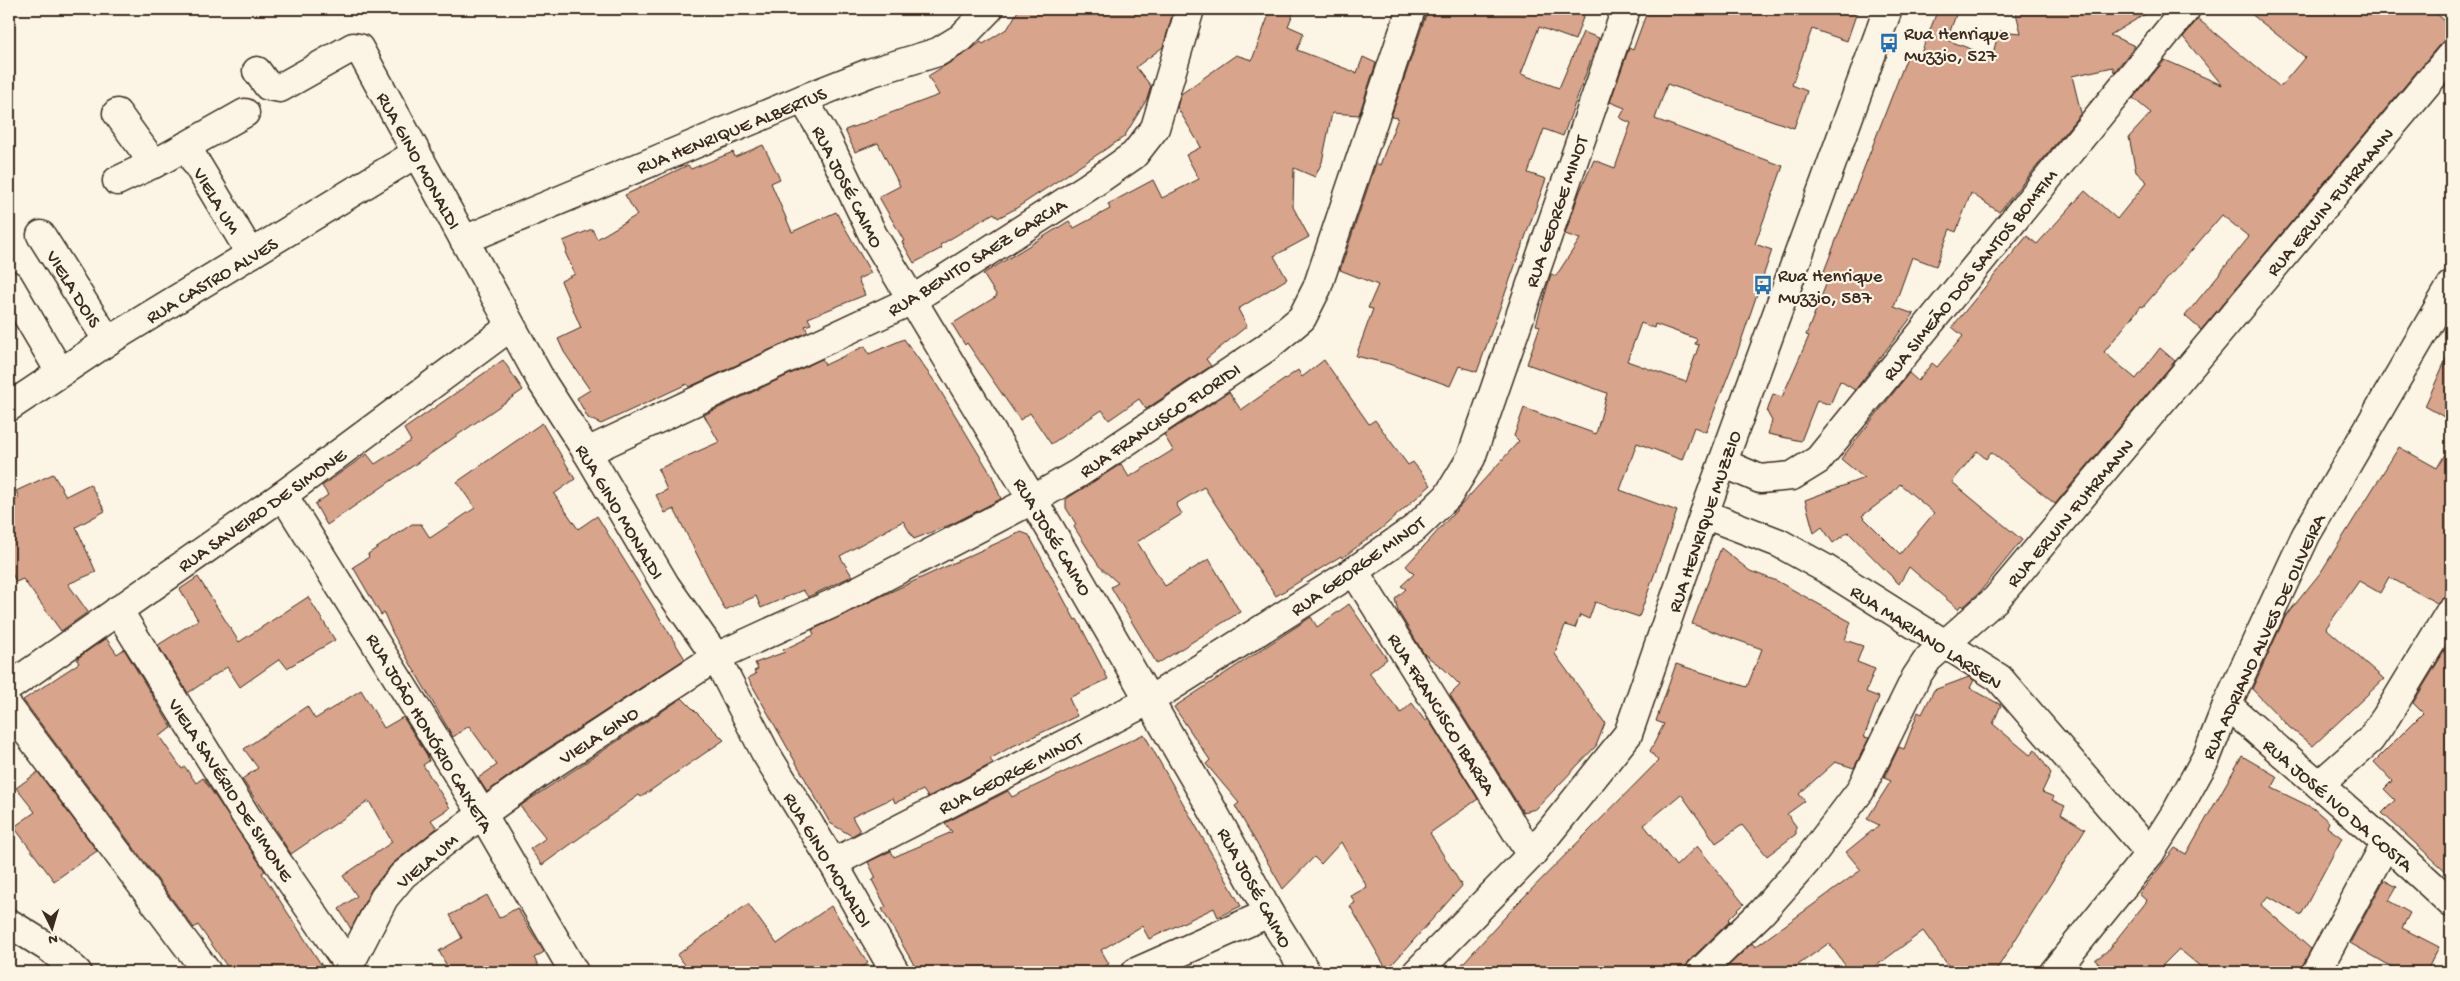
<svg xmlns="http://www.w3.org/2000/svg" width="2460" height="981" viewBox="0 0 2460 981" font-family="'Gochi Hand',sans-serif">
  <rect width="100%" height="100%" fill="#fcf5e5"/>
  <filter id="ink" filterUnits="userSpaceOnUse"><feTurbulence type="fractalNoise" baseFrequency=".02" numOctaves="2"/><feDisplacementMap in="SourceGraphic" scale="10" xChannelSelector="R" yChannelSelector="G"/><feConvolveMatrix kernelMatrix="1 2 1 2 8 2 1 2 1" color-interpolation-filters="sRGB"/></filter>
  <g filter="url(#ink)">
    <g fill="#d8a48c" stroke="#3b2a1e" fill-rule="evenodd">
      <polygon points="1019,9 1174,9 1163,47 1136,67 1151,86 1147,99 1124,137 1015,209 998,218 994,213 940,245 942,248 914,263 902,242 904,241 879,197 900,186 878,143 855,152 845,130 939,95 928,76 969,51 981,42 983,44 1008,28"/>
      <polygon points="1271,9 1295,9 1288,26 1304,33 1297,50 1357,73 1363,57 1376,63 1359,115 1332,113 1322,162 1315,177 1294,168 1293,207 1309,237 1274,256 1287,279 1238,309 1247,326 1206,359 1211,366 1146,409 1139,399 1109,420 1102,410 1051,444 1030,413 1020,420 967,343 965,345 952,324 997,296 983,274 1069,221 1074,228 1110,209 1108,204 1153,180 1162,198 1199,179 1186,155 1201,147 1177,107 1181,94 1236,55 1252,60"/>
      <polygon points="1428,9 1586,9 1575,40 1539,27 1521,74 1559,88 1583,32 1599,38 1563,136 1544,129 1528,173 1546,179 1477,372 1459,366 1450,386 1389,364 1356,356 1373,309 1368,308 1378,285 1340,270 1376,163 1380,165 1398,118 1391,117"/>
      <path d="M1648,9H1858L1847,41L1812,29L1792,85L1807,91L1794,128L1667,84L1655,119L1783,166L1755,244L1772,250L1737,353L1706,432L1694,427L1682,460L1637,443L1620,490L1677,511L1639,617L1595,602L1589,619L1580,615L1575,628L1565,625L1555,654L1605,723L1596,746L1536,809L1523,812L1450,695L1460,685L1444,669L1424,654L1398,611L1395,599L1406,589L1401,586L1414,574L1406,566L1519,441L1514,436L1524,408L1596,434L1607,393L1527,364L1540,326L1536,325L1551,274L1556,276L1580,239L1565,234L1580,191L1594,160L1615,168L1631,123L1620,118L1625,108L1610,102L1629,48L1633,50ZM1641,323L1654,328L1655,324L1697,339L1695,344L1699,345L1686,382L1627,361Z"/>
      <polygon points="1938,9 1958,9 1947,40 1992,57 1999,31 2021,33 2015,9 2154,9 2110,35 2135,46 2114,72 2113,67 2072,76 2081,113 1999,212 1971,193 1956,232 1950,229 1936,266 1912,257 1894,307 1914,314 1855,390 1840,381 1830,405 1817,400 1801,441 1768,434 1772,421 1767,412 1773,394 1782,397 1809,336 1806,335 1827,282 1821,279 1907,57 1918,61"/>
      <path d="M2245,9H2431L2451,26V35L2439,45L2201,330L2185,316L2249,237L2222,215L2143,307L2141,306L2104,352L2136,379L2160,348L2175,361L2055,504L1991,452L1986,459L1977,451L1952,482L2022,540L1979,593L1963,607L1961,605L1958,609L1909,567L1899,584L1848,532L1833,543L1822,527L1814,533L1805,500L1864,478L1841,459L1909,373L1918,381L1932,363L1937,367L1963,336L1952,327L2027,236L2037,244L2085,191L2117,219L2147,182L2136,172L2129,137L2151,113L2133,98L2165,60L2222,85L2183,37L2198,19L2280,87L2305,57ZM1900,484L1934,513L1900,554L1862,516L1890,495Z"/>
      <polygon points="763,145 780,179 771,183 792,232 836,212 871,273 858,279 865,295 808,318 811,324 805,326 808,332 689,387 687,384 601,424 588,418 577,398 590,390 564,352 558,339 581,328 561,281 575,274 565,252 567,251 563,241 592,229 597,239 637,215 625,195 688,165 691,169 733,152 735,157"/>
      <polygon points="904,339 935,382 992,476 1001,499 952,524 914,539 903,521 840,556 852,576 808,597 803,590 761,608 756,596 725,610 674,509 665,513 656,495 667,490 658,469 719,442 704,415 822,359 825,365 865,346 869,354"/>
      <polygon points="2451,348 2451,421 2425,406"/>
      <polygon points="503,360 523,390 327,525 315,504 328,495 322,486 367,454 375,464 411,441 404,429"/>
      <polygon points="1324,360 1369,424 1375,420 1408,465 1413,462 1431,485 1381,529 1342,558 1341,556 1276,596 1204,487 1176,504 1182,514 1137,542 1165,586 1209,559 1240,612 1157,664 1111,587 1118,583 1099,566 1074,527 1076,524 1066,508 1066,499 1121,464 1129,477 1173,450 1164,435 1229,392 1241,410 1298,370 1302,377"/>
      <polygon points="542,423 575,479 554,494 578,529 597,516 685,659 530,760 487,792 478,778 497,765 469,726 453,737 393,634 384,613 381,615 353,567 369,557 368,554 412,524 421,524 430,538 475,508 457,482"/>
      <polygon points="2451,444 2451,594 2443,597 2437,603 2389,577 2380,593 2359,581 2326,628 2384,679 2313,746 2290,728 2252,689 2285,617 2321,572 2399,447 2437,468"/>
      <polygon points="53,474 66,496 90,484 105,511 76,527 96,572 68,584 88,612 61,631 23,579 16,582 9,567 9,503 19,498 16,491"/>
      <polygon points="1021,532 1029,535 1075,620 1077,619 1108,679 1069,698 1077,716 1011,747 990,759 993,763 928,797 923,790 895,803 893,798 852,817 860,831 852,836 830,823 748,678 756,674 754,671 758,669 755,663 785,652 783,650 814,635 812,630 886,594"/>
      <polygon points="1721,548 1750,571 1777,581 1851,622 1845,640 1863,646 1857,662 1875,669 1866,692 1879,697 1864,737 1869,738 1854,768 1835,762 1799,794 1805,801 1787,814 1796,826 1796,834 1767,856 1742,825 1716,843 1681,794 1644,825 1676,866 1697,846 1744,904 1728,920 1730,921 1689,961 1685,972 1455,972 1517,904 1658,761 1650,751 1664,724 1656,721 1676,664 1747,687 1762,649 1692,624"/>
      <polygon points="198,577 239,642 308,597 335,640 287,668 280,659 240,687 227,667 188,693 158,645 198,620 180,589"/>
      <polygon points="1349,604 1387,659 1369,673 1401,713 1412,703 1425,721 1428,719 1478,799 1430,833 1462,886 1387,970 1350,906 1355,903 1351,896 1367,887 1341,842 1321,864 1314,857 1283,889 1235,806 1239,803 1206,764 1210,760 1174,707 1311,617 1317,627"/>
      <polygon points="106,638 117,654 124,649 172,728 159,736 182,769 185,767 196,783 203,778 265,871 262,873 326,972 231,972 198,925 194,928 23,700 79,663 77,660 79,657"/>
      <polygon points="2451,640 2451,876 2382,813 2395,800 2384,789 2392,781 2374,762 2423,713 2413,703"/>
      <polygon points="1969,677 1974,680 1970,688 2001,705 1993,724 2030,755 2035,750 2051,773 2042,792 2054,797 2052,800 2065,806 2061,814 2085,829 1995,972 1953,972 1923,931 1868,972 1850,972 1829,943 1788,972 1722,972 1752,943 1755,947 1861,870 1846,852 1879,825 1867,819 1891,781 1884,778 1899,747 1904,749 1918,712 1922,714 1934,690"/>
      <polygon points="361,690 384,728 403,717 427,755 429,761 423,765 450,808 431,820 437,828 393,863 372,888 351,929 339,909 357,896 343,876 392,842 369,801 291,854 242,779 258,768 244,749 307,706 315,719"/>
      <polygon points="682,698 724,740 641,797 639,795 542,865 530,849 546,838 520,806"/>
      <polygon points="1144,734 1241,906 1218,917 1214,908 1149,939 1142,926 1101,950 1109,964 1093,972 918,972 882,909 886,907 872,880 876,878 868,862 891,851 894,857 952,832 945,823 1008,791 1012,797"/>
      <polygon points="2242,756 2278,777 2272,788 2313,808 2329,822 2327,827 2342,838 2301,915 2268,896 2261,905 2311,949 2300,972 2207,972 2179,949 2156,972 2106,972 2095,960 2107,951 2147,901 2139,894 2175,848 2186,854"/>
      <polygon points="38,772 97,851 54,881 14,827 35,812 16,788"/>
      <polygon points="2384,880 2397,887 2389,901 2410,913 2402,928 2439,947 2426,972 2401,972 2350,943"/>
      <polygon points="487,895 499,918 517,908 544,952 534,958 542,972 450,972 439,951 462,938 450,915"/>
      <polygon points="748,904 777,944 831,906 868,963 856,972 691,972 677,955"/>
    </g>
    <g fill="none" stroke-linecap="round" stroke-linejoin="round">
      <defs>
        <g id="minor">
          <polyline points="257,71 268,86 280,88 353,47 359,48 542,382 587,452 666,586 716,657 765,752 833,863 895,972"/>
          <polyline points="803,99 826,138 873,235 1049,527 1208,802 1269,913 1306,972"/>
          <polyline points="117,113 154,164"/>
          <polyline points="186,146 251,254"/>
          <polyline points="117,181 165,158 245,113"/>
          <polyline points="41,235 108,341"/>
          <polyline points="464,240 803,99 869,73 938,52 961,38 989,9"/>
          <polyline points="9,285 60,372"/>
          <polyline points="9,407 108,341 415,154"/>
          <polyline points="587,452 912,300 1088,187 1134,155 1155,128 1190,9"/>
          <polyline points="1723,463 1760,479 1792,476 1818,460 2186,9"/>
          <polyline points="283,495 483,815 574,972"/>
          <polyline points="1704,514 1779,543 1826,569 1999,678 2150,853"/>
          <polyline points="1354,571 1531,855"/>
          <polyline points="118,610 246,816 349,966 384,898 403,875 443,843 539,773 716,657 836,602 1032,500 1079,473 1266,348 1302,318 1317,288 1411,9"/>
          <polyline points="9,687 283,495 510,327"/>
          <polyline points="2227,705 2386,843 2451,903"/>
          <polyline points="9,708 207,972"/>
          <polyline points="2319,785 2370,740 2386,717 2451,610"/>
          <polyline points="833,863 1150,700 1354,571 1414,529 1448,496 1471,458 1626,9"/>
          <polyline points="9,923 52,950 77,972"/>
          <polyline points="1136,972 1269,913"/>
          <polyline points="1417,972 1531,855 1628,734 1704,514 1888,9"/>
          <polyline points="1700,972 1761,913 1807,861 1860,791 1916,677 1928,659 1996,599 2451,55"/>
          <polyline points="2054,972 2150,853 2178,809 2207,756 2227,705 2306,535 2451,286"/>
          <polyline points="2316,972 2386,843"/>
        </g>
      </defs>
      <use href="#minor" stroke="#3b2a1e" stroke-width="31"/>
      <use href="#minor" stroke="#fcf5e5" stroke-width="28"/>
    </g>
  </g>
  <defs>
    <symbol id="bus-bare" viewBox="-9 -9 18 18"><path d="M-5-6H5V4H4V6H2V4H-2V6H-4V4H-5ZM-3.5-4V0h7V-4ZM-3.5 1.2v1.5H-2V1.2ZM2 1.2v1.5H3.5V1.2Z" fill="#1f6fb2" stroke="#fcf5e5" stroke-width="2.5" paint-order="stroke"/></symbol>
  </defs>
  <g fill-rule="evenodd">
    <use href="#bus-bare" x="1875" y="29" width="28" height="28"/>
    <use href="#bus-bare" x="1749" y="271" width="28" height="28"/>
  </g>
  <g text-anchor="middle" stroke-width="4.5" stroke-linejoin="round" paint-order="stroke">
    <g font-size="19" fill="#3b2a1e" stroke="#fcf5e5" text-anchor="start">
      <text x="1904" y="39">Rua Henrique<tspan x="1904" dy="22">Muzzio, 527</tspan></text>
      <text x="1778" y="281">Rua Henrique<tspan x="1778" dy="22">Muzzio, 587</tspan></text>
    </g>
    <g font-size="19" fill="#3b2a1e" stroke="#fcf5e5">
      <text transform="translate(731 129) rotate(-22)" y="7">RUA HENRIQUE ALBERTUS</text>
      <text transform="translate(420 160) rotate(61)" y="7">RUA GINO MONALDI</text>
      <text transform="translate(849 186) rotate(63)" y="7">RUA JOSÉ CAIMO</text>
      <text transform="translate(218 200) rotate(59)" y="7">VIELA UM</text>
      <text transform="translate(2329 201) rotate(-50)" y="7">RUA ERWIN FUHRMANN</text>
      <text transform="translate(1555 211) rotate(-71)" y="7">RUA GEORGE MINOT</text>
      <text transform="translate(976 256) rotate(-32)" y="7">RUA BENITO SAEZ GARCIA</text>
      <text transform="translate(1969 274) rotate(-51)" y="7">RUA SIMEÃO DOS SANTOS BOMFIM</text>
      <text transform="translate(211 279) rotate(-31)" y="7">RUA CASTRO ALVES</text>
      <text transform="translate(75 288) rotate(58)" y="7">VIELA DOIS</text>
      <text transform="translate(1159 419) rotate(-34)" y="7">RUA FRANCISCO FLORIDI</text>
      <text transform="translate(261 509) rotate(-35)" y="7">RUA SAVEIRO DE SIMONE</text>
      <text transform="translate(621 511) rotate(59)" y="7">RUA GINO MONALDI</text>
      <text transform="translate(2069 512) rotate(-50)" y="7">RUA ERWIN FUHRMANN</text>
      <text transform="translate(1703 521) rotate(-71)" y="7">RUA HENRIQUE MUZZIO</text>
      <text transform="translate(1054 536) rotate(59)" y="7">RUA JOSÉ CAIMO</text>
      <text transform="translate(1357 565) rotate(-35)" y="7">RUA GEORGE MINOT</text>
      <text transform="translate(1927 636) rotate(33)" y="7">RUA MARIANO LARSEN</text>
      <text transform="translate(2262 636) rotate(-65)" y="7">RUA ADRIANO ALVES DE OLIVEIRA</text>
      <text transform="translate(1443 713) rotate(58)" y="7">RUA FRANCISCO IBARRA</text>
      <text transform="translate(431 732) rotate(59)" y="7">RUA JOÃO HONÓRIO CAIXETA</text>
      <text transform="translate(598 734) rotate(-33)" y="7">VIELA GINO</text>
      <text transform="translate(1010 772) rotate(-27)" y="7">RUA GEORGE MINOT</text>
      <text transform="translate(232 789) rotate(57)" y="7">VIELA SAVÉRIO DE SIMONE</text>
      <text transform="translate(2339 804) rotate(41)" y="7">RUA JOSÉ IVO DA COSTA</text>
      <text transform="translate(829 859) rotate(59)" y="7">RUA GINO MONALDI</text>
      <text transform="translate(426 860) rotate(-40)" y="7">VIELA UM</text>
      <text transform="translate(1256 887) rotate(61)" y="7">RUA JOSÉ CAIMO</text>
    </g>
  </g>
  <rect width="2460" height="981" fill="none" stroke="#fcf5e5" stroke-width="30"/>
  <rect x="15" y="15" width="2430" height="951" fill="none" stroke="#3b2a1e" stroke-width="2" filter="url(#ink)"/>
  <g transform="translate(52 928) rotate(175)" stroke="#fcf5e5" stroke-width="4" paint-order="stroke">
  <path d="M0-4L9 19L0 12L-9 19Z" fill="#3b2a1e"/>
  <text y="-8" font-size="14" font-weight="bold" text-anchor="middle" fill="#3b2a1e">N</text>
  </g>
</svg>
